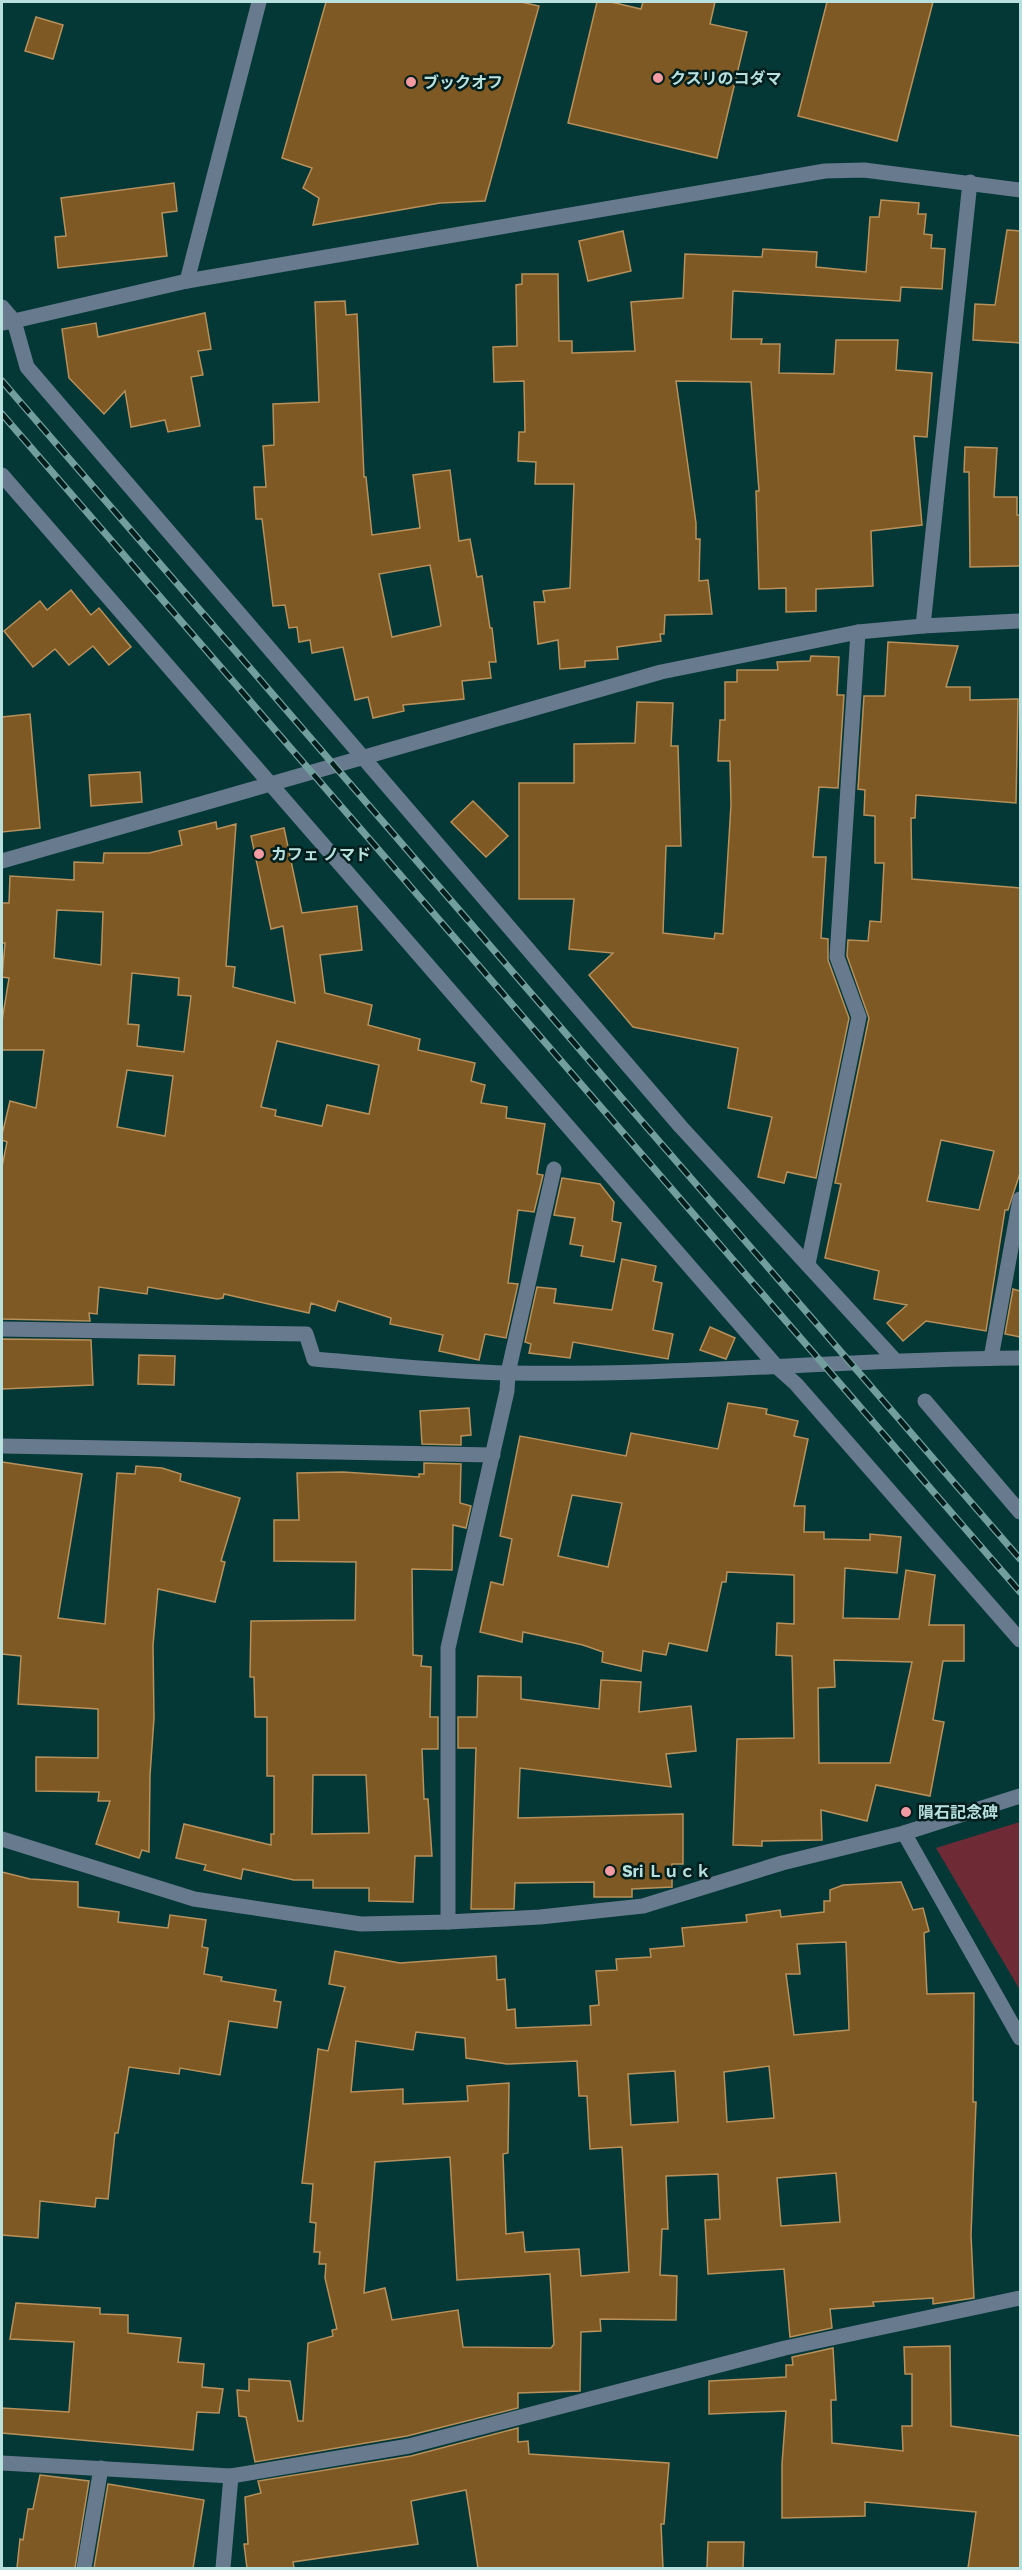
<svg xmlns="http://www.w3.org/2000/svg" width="1022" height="2570" viewBox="0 0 1022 2570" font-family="'Golos Text','Noto Sans JP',sans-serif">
  <rect width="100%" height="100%" fill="#033837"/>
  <polygon fill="#6f2b35" points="1020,1822 1020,1990 936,1848"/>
  <g fill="#7e5923" stroke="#b8905b" stroke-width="1.5" fill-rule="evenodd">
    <polygon points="326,2 521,2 539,6 485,201 440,203 313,225 319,198 303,188 312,168 282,158"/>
    <polygon points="597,2 611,2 641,9 643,2 715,2 710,24 747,32 717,158 568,123"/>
    <polygon points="827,2 933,2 897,141 798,116"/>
    <polygon points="36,17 63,25 53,59 25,51"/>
    <polygon points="174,183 177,211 162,213 167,256 58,268 55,237 66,236 61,198"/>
    <polygon points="881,200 919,203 918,214 926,214 924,234 932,235 931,248 945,249 942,289 901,287 900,301 733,291 731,339 762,339 761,344 780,344 779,373 834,374 836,340 898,340 896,370 932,373 927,437 914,436 922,525 871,531 873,586 816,589 816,611 786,612 786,588 759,589 756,491 759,491 751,382 676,381 696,523 696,539 700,539 699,581 708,580 712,614 665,615 664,634 660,634 661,641 617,647 618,659 585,661 585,667 560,669 558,640 538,644 534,602 545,602 543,591 570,588 574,484 535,484 536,462 518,461 519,432 525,432 524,381 494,382 493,347 517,346 516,285 522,284 522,274 558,274 559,341 572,341 572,353 635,351 631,302 683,298 685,254 762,257 763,249 817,252 816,267 866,272 870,217 879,217"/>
    <polygon points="1007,230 1020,231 1020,343 973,340 975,304 995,305"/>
    <polygon points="623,231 631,271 588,281 579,241"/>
    <path d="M345,301L346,315L357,314L364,477H366L372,535L420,528L413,475L450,470L459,541L470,539L477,577L482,576L490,628H492L496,662H489L491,678L462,681L464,699L403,705L404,711L373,718L368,697L355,700L343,647L312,653L310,640L299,642L297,627L289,628L285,605L273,606L262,519H256L254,487H266L263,446L274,445L273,404L319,402L315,302ZM430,565L441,626L392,637L379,574Z"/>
    <polygon points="205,313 211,349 198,351 203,375 191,377 200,426 168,432 165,420 131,427 125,391 104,414 69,378 62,329 96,323 98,337"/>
    <polygon points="965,447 997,448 994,497 1017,497 1017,515 1020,515 1020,566 970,567 969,472 964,472"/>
    <polygon points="71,590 91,615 99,608 131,647 109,665 93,646 69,665 55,649 33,667 4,631 40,601 47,610"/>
    <path d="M888,642L958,646L946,687H970V700L1018,699L1016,803L916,795L915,818H911L912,879L1020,888V1173L1008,1210H1005L986,1331L926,1321L903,1341L887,1323L907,1305L874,1299L879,1271L825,1258L841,1184L835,1183L869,1018L847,956L848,940L868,941L870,921L881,922L884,863H875V816L864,815L865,790L858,789L864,696H885ZM941,1140L994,1151L979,1210L927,1201Z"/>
    <polygon points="811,656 839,657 837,695 844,695 838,788 819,787 813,857 826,857 821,938 828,939 828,960 849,1018 816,1178 787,1172 784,1183 758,1177 772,1117 728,1108 738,1048 633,1027 589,975 613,953 569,949 574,899 519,899 519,783 574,783 574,744 635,743 637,702 673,703 671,746 678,746 681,846 666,846 663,933 714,939 715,933 723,934 731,805 730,761 718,761 720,720 725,720 725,682 737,682 737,670 778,670 777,662 810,661"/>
    <polygon points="30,714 40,828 2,832 2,717"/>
    <polygon points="140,772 142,802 91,806 89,775"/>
    <polygon points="473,801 508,836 486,857 451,822"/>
    <path d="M216,822L217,829L236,824L226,966L235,967L233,987L295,1003L283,926L271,929L251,836L284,828L302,913L357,906L362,950L320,955L325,993L372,1005L368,1025L420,1039L418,1050L475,1063L471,1081L485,1085L481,1103L507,1107L506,1118L545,1124L537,1174L543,1175L534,1212L518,1210L508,1283L518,1284L506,1338L485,1334L479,1360L439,1351L443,1335L390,1324L391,1318L338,1301L335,1311L311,1303L309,1313L224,1294L223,1298L217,1299L148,1287L147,1294L99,1287L97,1314L89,1313L90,1321L2,1319V1167L7,1142L2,1140V1135L10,1101L36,1108L44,1050H2V1021L9,978L2,977L5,943H2V903H9L10,876L74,880V862L103,863L104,853H149L182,845L179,831ZM57,910L103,912L101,965L54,958ZM132,973L179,978L178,995L191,996L184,1052L137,1046L139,1025L128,1024ZM277,1041L379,1065L369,1114L327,1105L322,1126L275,1116L276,1110L261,1107ZM127,1070L173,1076L165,1136L117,1127Z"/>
    <polygon points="562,1178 600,1184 614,1202 612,1221 621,1223 614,1262 581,1256 583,1246 570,1244 575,1218 554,1215"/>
    <polygon points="622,1259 656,1266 653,1281 662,1283 653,1330 673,1334 668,1359 573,1342 570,1358 529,1353 531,1344 525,1342 537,1287 556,1289 554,1303 612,1310"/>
    <polygon points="1013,1289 1020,1291 1020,1337 1005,1334"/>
    <polygon points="710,1327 735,1338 726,1359 700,1350"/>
    <polygon points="2,1339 91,1340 93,1385 2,1389"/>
    <polygon points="139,1355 175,1356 174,1385 138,1384"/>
    <path d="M728,1403L767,1409L766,1414L798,1421L794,1436L808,1439L794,1506H805L804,1532H824V1539L870,1540V1534L901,1537L897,1573L845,1568L843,1618L899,1619L906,1570L935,1575L929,1625H964V1661H943L933,1720L944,1722L930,1796L876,1785L867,1821L821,1810L822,1840L762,1841V1846L733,1845L737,1739L794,1738L792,1656L776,1655L777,1623L794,1624V1575L727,1572L726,1582H722L707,1651L669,1643L666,1655L643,1651L641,1671L602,1662L603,1652L583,1645L523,1632L522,1642L480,1632L491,1582L503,1585L512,1539L500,1536L520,1436L626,1456L631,1433L718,1449ZM572,1495L622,1503L608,1567L558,1556ZM834,1660L912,1662L890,1763H819L818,1688L835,1687Z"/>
    <polygon points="469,1408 471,1435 461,1436 461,1445 422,1444 420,1411"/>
    <polygon points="2,1462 82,1474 58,1618 105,1624 117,1473 135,1474 136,1466 162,1468 181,1474 180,1481 240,1498 221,1561 225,1562 215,1602 158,1589 153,1645 154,1718 150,1775 149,1852 142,1850 139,1858 96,1844 110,1801 98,1801 99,1792 36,1791 36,1757 98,1758 98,1709 18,1704 21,1656 2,1654"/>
    <path d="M424,1463L461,1464L460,1503L471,1506L466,1528L453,1525L452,1570L412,1569L413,1655L422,1656L421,1666L431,1667L430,1717H438V1749H422L424,1799H428L432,1856H415L413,1902L369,1901V1888H313V1880H294L243,1869L241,1879L204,1870L206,1865L176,1858L184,1824L271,1845V1834H274V1776H267V1717H255L254,1677H250L251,1621L355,1620L356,1562L274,1561V1520H299L297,1473L343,1472L419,1477V1474H424ZM313,1775H366L369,1833L312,1834Z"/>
    <polygon points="478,1676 521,1677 521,1699 599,1709 601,1680 641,1682 639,1712 691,1706 696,1751 666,1754 671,1787 520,1768 518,1818 683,1814 683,1864 672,1864 672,1887 632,1889 632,1897 594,1897 594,1882 515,1883 514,1909 471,1909 476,1748 458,1748 458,1717 477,1717"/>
    <polygon points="2,1872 30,1879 78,1882 78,1907 119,1912 118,1922 168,1928 170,1915 206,1920 202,1947 208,1948 204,1974 222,1977 221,1981 276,1990 274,2001 281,2002 277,2028 229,2021 220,2075 180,2068 179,2074 129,2067 118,2133 115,2133 108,2199 96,2198 95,2207 40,2201 38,2238 2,2235"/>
    <path d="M901,1882L913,1910L923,1908L929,1931L924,1933L927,1994L974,1993L973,2102H976L971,2235L974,2298L933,2304V2298L873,2302L874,2306L830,2309L832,2328L790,2337L784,2269L708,2274L705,2220L720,2219L718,2174L666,2176L668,2229H662L660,2275L677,2276L676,2320L600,2319L601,2331L581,2332L580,2391L518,2393V2408L407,2436L255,2462L246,2417L239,2416L237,2390L249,2391V2379L290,2381L298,2421H303L308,2343L333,2336L332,2330L337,2329L325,2278L326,2264H319L320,2252H314L316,2223L310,2222L313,2184L302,2183L318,2049L328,2051L345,1987L329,1984L335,1951L400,1963L496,1956L497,1980L505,1979L507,2010L515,2009L516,2028L591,2025L590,2006L599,2005L596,1971L617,1970L616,1959L651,1957L650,1949L684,1946L682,1928L747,1922L746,1915L780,1910L781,1917L824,1912V1901H830V1890L843,1885ZM846,1942L849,2030L794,2035L786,1974H800L797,1944ZM416,2032L465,2038L466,2058L507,2064L577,2061L579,2096H587L590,2149L622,2147L629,2272L581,2276L579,2249L525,2252L523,2232L506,2234L503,2154L508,2153L509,2083L467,2086L468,2101L403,2104V2089L351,2092L356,2041L413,2050ZM769,2066L774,2118L727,2122L724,2072ZM675,2071L678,2122L631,2125L628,2074ZM450,2157L457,2280L550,2274L554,2344L551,2348L463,2347L458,2310L392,2320L385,2288L364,2293L375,2162ZM836,2173L840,2222L781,2226L777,2178Z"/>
    <polygon points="16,2303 100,2308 100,2314 128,2315 128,2333 181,2338 178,2362 204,2364 202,2387 223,2389 219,2413 197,2412 193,2450 2,2433 2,2408 69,2412 74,2342 10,2339"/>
    <polygon points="950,2346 951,2426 1020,2436 1020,2568 968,2568 976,2512 865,2502 865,2516 782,2518 782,2464 786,2411 709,2414 709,2381 786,2377 786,2365 793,2365 792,2357 833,2348 836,2400 831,2400 832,2443 903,2451 902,2426 912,2426 912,2374 905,2374 904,2347"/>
    <polygon points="518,2428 518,2442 528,2441 529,2454 669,2463 664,2524 661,2524 663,2568 478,2568 466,2490 411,2501 418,2544 293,2562 294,2568 247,2568 244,2544 248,2544 245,2497 261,2493 258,2481 411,2456"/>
    <polygon points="40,2475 89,2481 75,2568 17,2568 20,2539 23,2540 28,2509 33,2509"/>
    <polygon points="108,2484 204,2500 193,2568 94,2568"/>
    <polygon points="708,2542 744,2542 743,2568 707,2568"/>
  </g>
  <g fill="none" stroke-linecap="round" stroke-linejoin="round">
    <g stroke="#687a8e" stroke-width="15">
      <polyline points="187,281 259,2"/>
      <polyline points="2,307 14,321 187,281 825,171 864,170 1020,190"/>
      <polyline points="2,323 14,321 27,367 681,1127 894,1359"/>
      <polyline points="2,475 777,1367 796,1384 1020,1640"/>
      <polyline points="923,626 970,182"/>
      <polyline points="2,861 661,672 858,632 923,626 1020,621"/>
      <polyline points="808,1264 859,1017 837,957 858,632"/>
      <path d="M2,1329L306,1334L314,1359C379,1364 444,1372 509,1373C680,1376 850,1359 1020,1358"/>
      <polyline points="991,1358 1020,1199"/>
      <polyline points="925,1401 1020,1512"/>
      <polyline points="2,1446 493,1455"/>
      <polyline points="904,1833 1020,2038"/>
      <polyline points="2,1839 194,1899 361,1924 448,1922 540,1917 643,1906 782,1863 904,1833 1020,1796"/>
      <polyline points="448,1922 448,1648 507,1391 508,1373 554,1169"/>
      <polyline points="2,2463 231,2476 409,2446 785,2348 1020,2298"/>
      <polyline points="84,2568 101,2468"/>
      <polyline points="223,2568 231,2476"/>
    </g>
    <defs>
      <g id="rail">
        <polyline points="2,381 1020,1559"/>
        <polyline points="2,414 1020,1592"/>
      </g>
    </defs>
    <use href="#rail" stroke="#729f9e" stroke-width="7"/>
    <use href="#rail" stroke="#011d1c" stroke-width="4.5" stroke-dasharray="14" stroke-linecap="butt"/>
  </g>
  <g fill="#f49aa3" stroke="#011d1c" stroke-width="2">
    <circle cx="658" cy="78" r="6"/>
    <circle cx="411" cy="82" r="6"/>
    <circle cx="259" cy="854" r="6"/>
    <circle cx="906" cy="1812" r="6"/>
    <circle cx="610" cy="1871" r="6"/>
  </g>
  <g text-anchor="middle" stroke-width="5" stroke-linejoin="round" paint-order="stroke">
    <g font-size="16" font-weight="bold" fill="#b8e0df" stroke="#011d1c" text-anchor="start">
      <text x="670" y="84">クスリのコダマ</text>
      <text x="423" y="88">ブックオフ</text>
      <text x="271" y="860">カフェ ノマド</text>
      <text x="918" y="1818">隕石記念碑</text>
      <text x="622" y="1877">Sri Ｌｕｃｋ</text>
    </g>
  </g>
  <rect width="1022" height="2570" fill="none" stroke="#b8e0df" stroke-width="6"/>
</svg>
